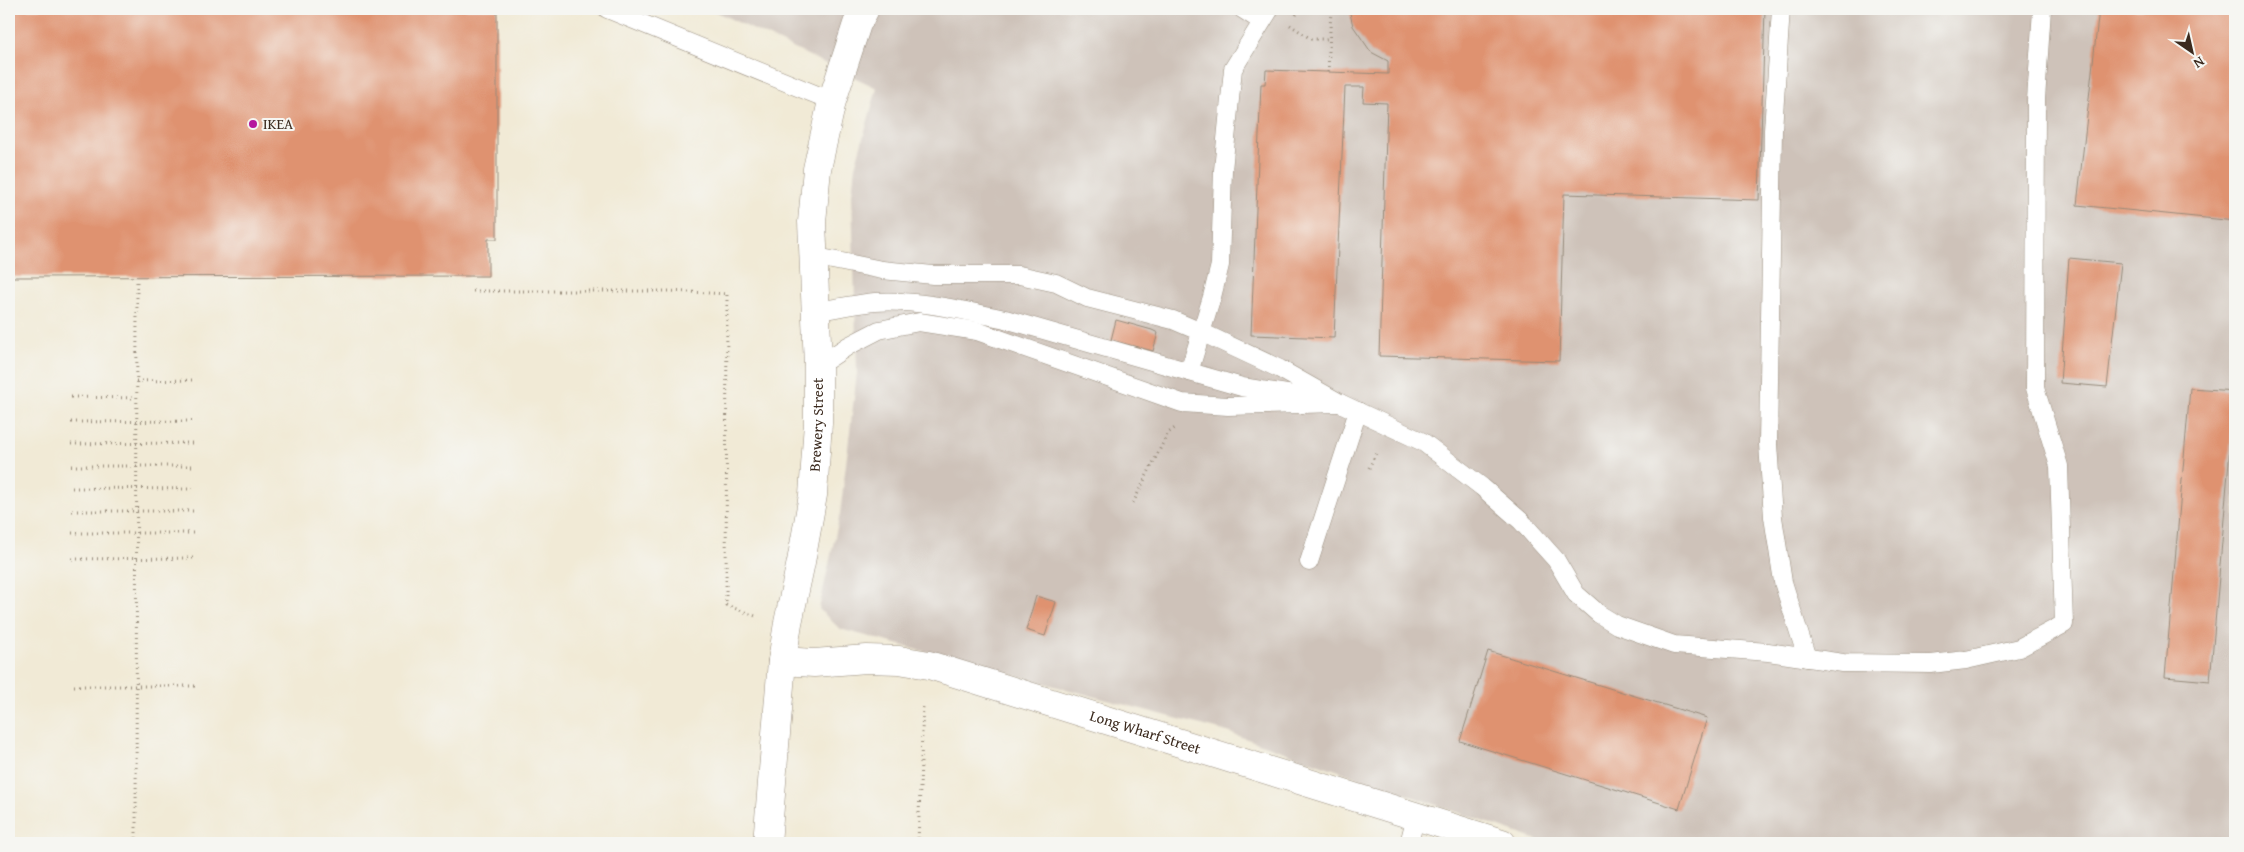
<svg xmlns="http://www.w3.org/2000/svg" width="2244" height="852" viewBox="0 0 2244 852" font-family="'Gentium Book Plus',serif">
  <rect width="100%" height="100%" fill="#f6f6f2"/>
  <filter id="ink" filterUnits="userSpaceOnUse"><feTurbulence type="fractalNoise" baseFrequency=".02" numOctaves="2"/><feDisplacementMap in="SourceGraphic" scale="10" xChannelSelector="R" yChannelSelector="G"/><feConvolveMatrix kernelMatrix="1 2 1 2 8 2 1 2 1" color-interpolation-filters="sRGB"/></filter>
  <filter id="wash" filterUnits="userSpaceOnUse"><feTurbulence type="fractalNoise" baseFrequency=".0096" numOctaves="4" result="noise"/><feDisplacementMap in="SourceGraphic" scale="20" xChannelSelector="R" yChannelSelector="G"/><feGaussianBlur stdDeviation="1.12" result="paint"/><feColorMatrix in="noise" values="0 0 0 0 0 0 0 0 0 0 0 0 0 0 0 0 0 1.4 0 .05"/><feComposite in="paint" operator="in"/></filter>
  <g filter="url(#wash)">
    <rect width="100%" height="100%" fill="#f1ead6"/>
    <polygon fill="#cec2b9" points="710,9 2235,9 2235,843 1546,843 1224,731 840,629 819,609 840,514 857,373 852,194 855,167 877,88"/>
    <g id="blocks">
      <g fill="#df9270">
        <polygon points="9,9 497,9 497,239 488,239 488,276 9,277"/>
        <polygon points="1349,9 1765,9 1759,200 1564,194 1559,361 1379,356 1387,103 1363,102 1364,87 1345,87 1334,338 1251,335 1261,84 1265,84 1266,70 1388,74 1388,61 1371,52 1353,26"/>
        <polygon points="2099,9 2235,9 2235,221 2077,205"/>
        <polygon points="2069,258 2121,263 2107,387 2060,383"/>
        <polygon points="1116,320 1152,330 1158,333 1153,351 1111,340"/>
        <polygon points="2190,388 2235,391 2210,681 2165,677"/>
        <polygon points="1036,596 1056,602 1045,636 1026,630"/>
        <polygon points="1488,651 1707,718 1679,809 1460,741"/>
      </g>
    </g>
  </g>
  <g filter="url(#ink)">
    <use href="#blocks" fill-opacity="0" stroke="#968a7a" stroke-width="1"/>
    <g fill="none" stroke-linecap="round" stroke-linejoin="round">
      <defs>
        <g id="lane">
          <polyline points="607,9 832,101"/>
          <polyline points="1242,9 1261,21"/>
          <polyline points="1781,9 1773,130 1768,444 1773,517 1783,582 1807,658"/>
          <polyline points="812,256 882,270 933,275 1019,275 1056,283 1087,298 1173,320 1201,332 1280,369 1340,403 1423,442 1482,487 1521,521 1556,560 1576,594 1599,614 1617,625 1674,645 1768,652 1843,663 1931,664 1966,660 2019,648 2064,624 2059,466 2035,388 2036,100 2042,9"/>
          <path d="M814,312C835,308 855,304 875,302C916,299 965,311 1005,319L1242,387L1300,396"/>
          <polyline points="818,366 848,346 879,330 919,322 977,331 1182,403 1228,406 1340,403"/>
          <polyline points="1189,372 1212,297 1220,265 1223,170 1233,69 1270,9"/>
          <polyline points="1309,562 1358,411"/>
          <polyline points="1409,843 1416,816"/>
        </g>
        <g id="street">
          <path id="s1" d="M782,661L814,663L867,659L899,660L929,665L1502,843"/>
          <path id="s2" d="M767,843L782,661L788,623L801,562L813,495L818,423V366L812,222L817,169L832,101L857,24L865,9"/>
        </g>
      </defs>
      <use href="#lane" stroke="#968a7a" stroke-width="19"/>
      <use href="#street" stroke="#968a7a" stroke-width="29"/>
      <g stroke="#968a7a" stroke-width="3" stroke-dasharray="1 4" stroke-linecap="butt">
        <polyline points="1296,15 1300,9"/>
        <polyline points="1290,25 1311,39 1329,39"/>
        <polyline points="1328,72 1331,9"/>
        <polyline points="473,291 670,291 727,294 726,605 758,617"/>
        <polyline points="136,381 195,380"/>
        <polyline points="71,397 136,398"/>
        <polyline points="71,422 195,421"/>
        <polyline points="71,444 195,443"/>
        <polyline points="71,466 196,466"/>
        <polyline points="1369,468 1377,451"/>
        <polyline points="72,488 196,489"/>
        <polyline points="1133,503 1168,433 1175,428"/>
        <polyline points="72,511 196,511"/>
        <polyline points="72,533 196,533"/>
        <polyline points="72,559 197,558"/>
        <polyline points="74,686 198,686"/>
        <polyline points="136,843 137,279"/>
        <polyline points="918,843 923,706"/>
      </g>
      <use href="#lane" stroke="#fff" stroke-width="18"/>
      <use href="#street" stroke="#fff" stroke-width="28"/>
    </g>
  </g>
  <circle fill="#b5179e" stroke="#f6f6f2" stroke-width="2" cx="253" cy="124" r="5"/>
  <g text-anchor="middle" stroke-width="4" stroke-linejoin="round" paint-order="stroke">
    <g font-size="15" fill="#3b2a1e" stroke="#f6f6f2" text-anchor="start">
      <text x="263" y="129">IKEA</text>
    </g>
    <g font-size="15" fill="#3b2a1e" stroke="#f6f6f2">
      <text dy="5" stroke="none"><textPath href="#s2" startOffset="422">Brewery Street</textPath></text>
      <text dy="5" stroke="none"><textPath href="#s1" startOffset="374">Long Wharf Street</textPath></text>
    </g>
  </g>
  <rect width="2244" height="852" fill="none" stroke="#f6f6f2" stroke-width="30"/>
  <g transform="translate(2192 52) rotate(146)" stroke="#f6f6f2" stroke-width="4" paint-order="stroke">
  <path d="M0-4L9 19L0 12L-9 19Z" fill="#3b2a1e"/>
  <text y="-8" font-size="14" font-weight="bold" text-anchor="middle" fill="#3b2a1e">N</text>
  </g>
</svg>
